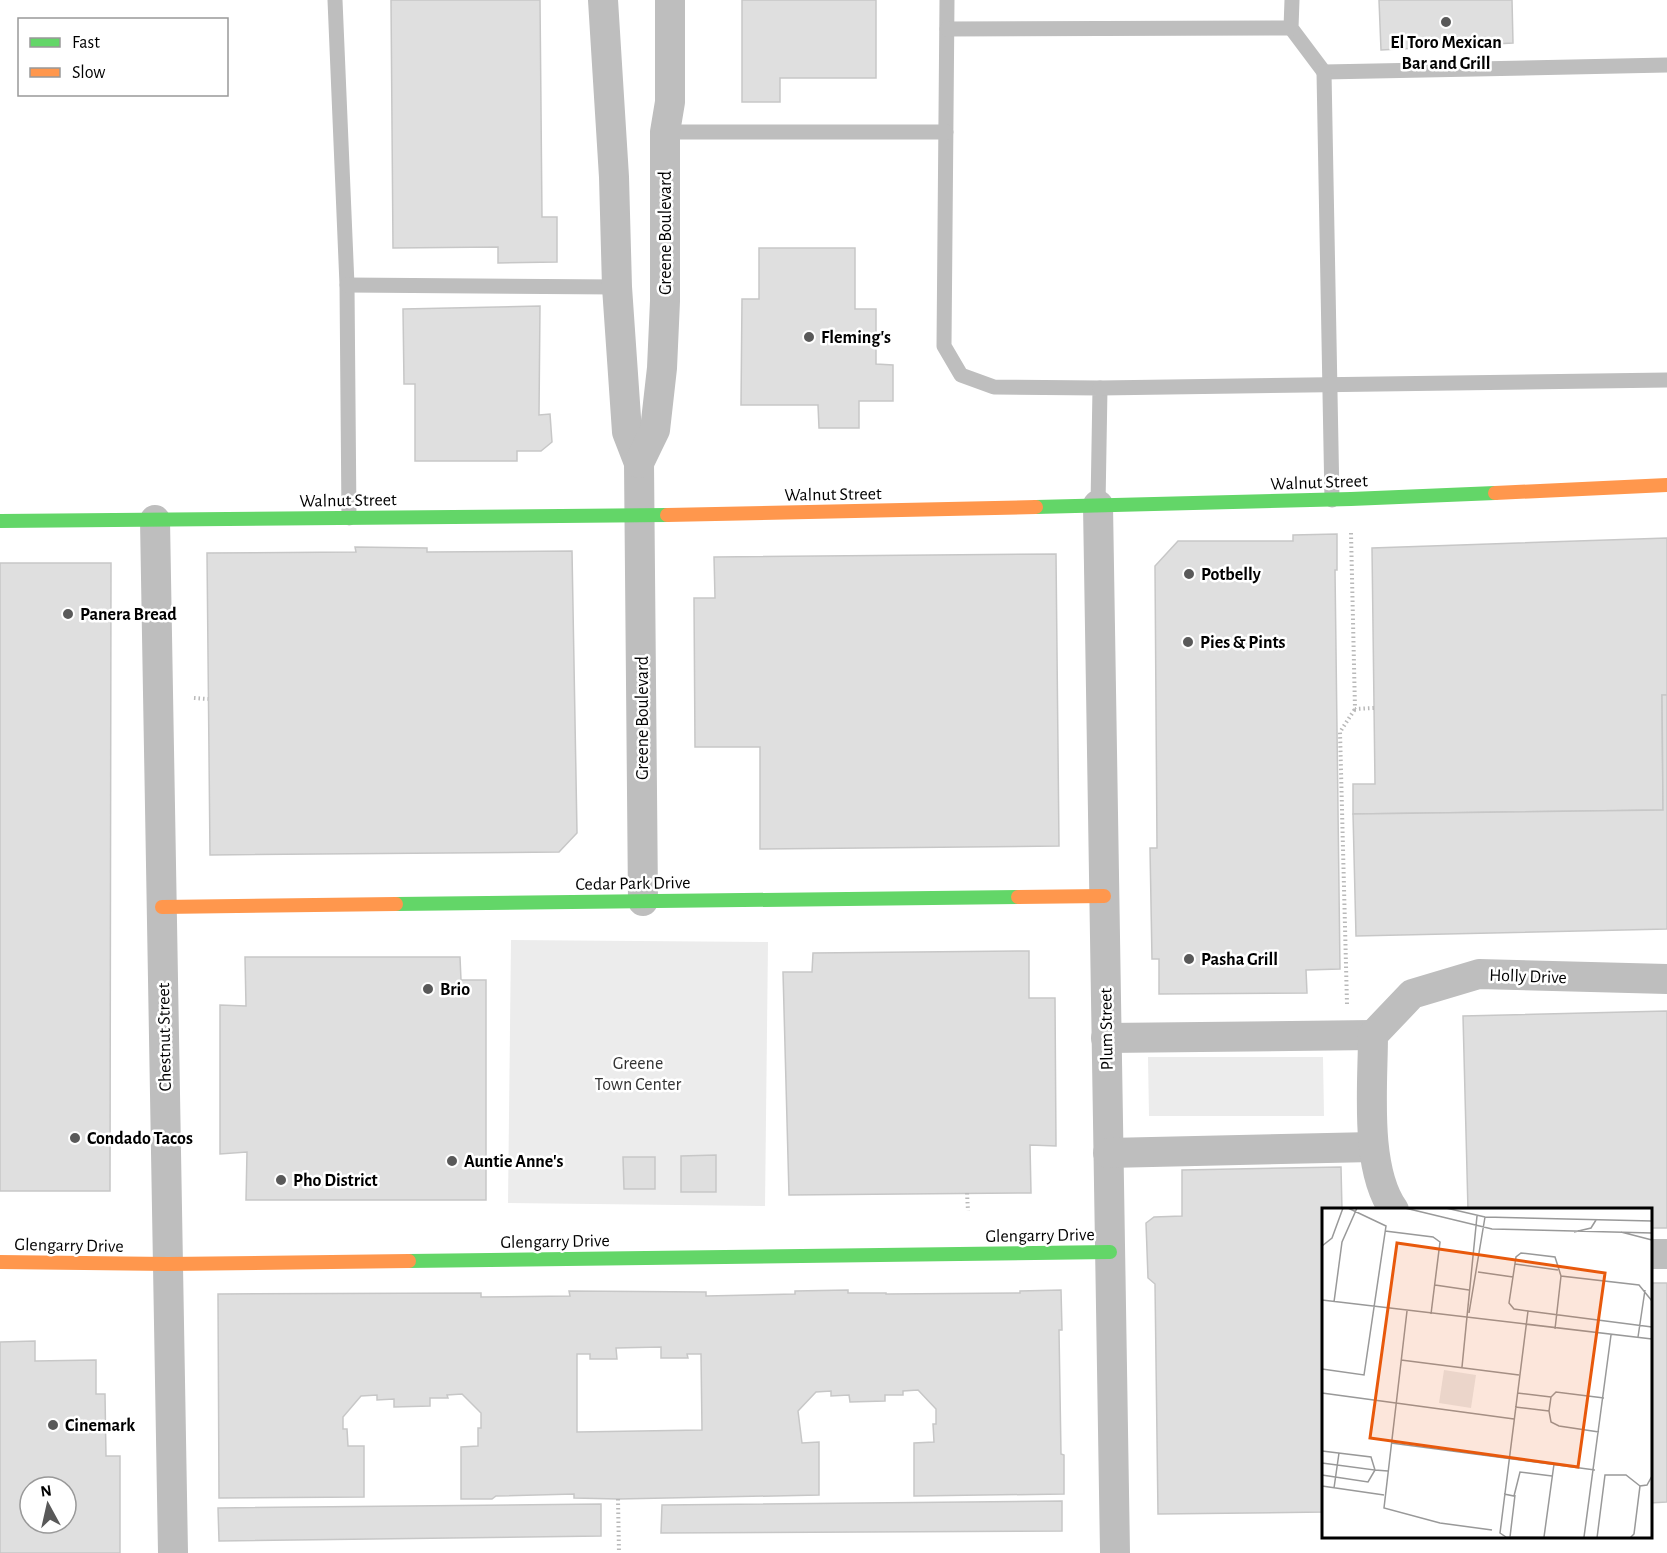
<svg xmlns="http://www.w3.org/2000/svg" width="1667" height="1553" viewBox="0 0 1667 1553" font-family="'Alegreya Sans',sans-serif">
  <rect width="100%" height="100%" fill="#fff"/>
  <g fill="#ececec">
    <polygon points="511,940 768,942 765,1206 508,1203"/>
    <polygon points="1148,1057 1323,1057 1324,1116 1149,1116"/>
  </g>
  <g fill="#dfdfdf" stroke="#c7c7c7" stroke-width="1.5" fill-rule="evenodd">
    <polygon points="391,0 540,0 542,217 557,217 557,262 498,263 498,247 393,248"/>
    <polygon points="742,0 876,0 876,78 780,78 780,102 742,102"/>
    <polygon points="1379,0 1512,0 1513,43 1381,50"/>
    <polygon points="759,248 855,248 855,309 876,309 876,364 893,365 893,401 859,401 859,428 819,428 818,405 741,405 742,299 759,299"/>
    <polygon points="540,306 539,415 550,414 552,442 541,451 517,451 517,461 415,461 415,384 404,384 403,309"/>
    <polygon points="1337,534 1337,570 1335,570 1340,969 1306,970 1307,993 1159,994 1159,959 1152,959 1150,848 1157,848 1155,566 1178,541 1293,541 1293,535"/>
    <polygon points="1667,538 1667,695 1662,695 1663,810 1353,814 1353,784 1375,784 1372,548"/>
    <polygon points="355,547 427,548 427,552 572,551 577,833 559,852 210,855 207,553 356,552"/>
    <polygon points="1056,554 1059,846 760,849 760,747 695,747 694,598 715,598 714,557"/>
    <polygon points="0,563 111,563 110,1191 0,1191"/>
    <polygon points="1662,695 1667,695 1667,929 1356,936 1353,814 1663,810"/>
    <polygon points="1029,951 1029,998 1055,998 1056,1146 1030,1145 1031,1193 789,1195 783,972 812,972 813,953"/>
    <polygon points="245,957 460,957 461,980 486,980 486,1200 246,1200 247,1152 220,1154 220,1005 246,1006"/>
    <polygon points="1667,1011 1667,1228 1650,1228 1650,1210 1468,1210 1463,1016"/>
    <polygon points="716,1155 716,1192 681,1192 681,1156"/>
    <polygon points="623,1157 655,1157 655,1189 624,1189"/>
    <polygon points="1341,1167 1342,1210 1324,1210 1324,1512 1158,1514 1155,1284 1148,1278 1146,1223 1154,1217 1182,1216 1182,1170"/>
    <polygon points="1650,1283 1667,1283 1667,1502 1650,1503"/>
    <path d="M848,1290V1293H886V1294L1020,1293V1291L1061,1290L1062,1330H1059L1061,1454L1064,1455V1494L914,1496V1443L934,1442L933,1424H936V1409L918,1390L903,1391V1395H885V1401L850,1402L849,1395L831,1396V1391L816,1392L798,1411L802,1443L819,1442V1495L618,1499L574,1498V1494L496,1496L492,1499H461V1447L478,1446V1428H481V1413L462,1394L447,1395L448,1398H430V1406L394,1407V1399L377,1400V1395L361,1396L343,1417V1429H347L348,1446H364V1497L219,1498L218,1294L481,1293V1297L570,1296L569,1291L706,1292V1296L795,1294V1291ZM661,1347V1358H688L687,1354H701L702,1430L577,1432V1354H590V1359H617L616,1348Z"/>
    <path d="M35,1341V1361L96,1360V1394H105L106,1456H120V1553H0V1342ZM30,1487H66V1523H30Z"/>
    <polygon points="1062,1501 1062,1531 661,1533 662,1505"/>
    <polygon points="601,1504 601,1536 219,1541 218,1508"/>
  </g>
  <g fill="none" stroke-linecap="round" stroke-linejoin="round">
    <g stroke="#b9b9b9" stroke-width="4" stroke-dasharray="1.5 3" stroke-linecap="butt">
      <polyline points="1351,533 1355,709 1374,708"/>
      <polyline points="194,698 208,699"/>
      <polyline points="1347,1004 1340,732 1355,709"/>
      <polyline points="967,1193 968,1211"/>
      <polyline points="618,1499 619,1553"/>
    </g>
    <g stroke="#bebebe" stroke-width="15">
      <polyline points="335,0 347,285 349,518"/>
      <polyline points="947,0 944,346 961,375 994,387 1100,388 1098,505"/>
      <polyline points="1292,0 1291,28 1324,72 1667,65"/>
      <polyline points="947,29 1291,28"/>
      <polyline points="1324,72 1332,500"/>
      <polyline points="665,132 946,132"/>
      <polyline points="347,285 617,287"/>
      <polyline points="1100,388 1667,380"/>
    </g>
    <g stroke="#bebebe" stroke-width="30">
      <polyline points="603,0 614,177 617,287 627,432 639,463 643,901"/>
      <polyline points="639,463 655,430 662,368 665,301 665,132 670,102 670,0"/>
      <polyline points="1098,505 1115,1553"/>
      <polyline points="155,520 173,1553"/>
      <polyline points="1106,1038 1373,1035"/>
      <polyline points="1108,1153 1373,1147"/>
      <path d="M1394,1210C1364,1168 1373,1085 1373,1035L1412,994L1479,974L1667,979"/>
      <polyline points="1650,1254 1667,1254"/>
    </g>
    <g stroke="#63d668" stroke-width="14">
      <polyline points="1036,507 1351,499 1495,493"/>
      <polyline points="0,521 667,515"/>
      <polyline points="396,904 1018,897"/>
      <polyline points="409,1261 1110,1252"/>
    </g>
    <g stroke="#ff974d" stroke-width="14">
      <polyline points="1495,493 1667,485"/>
      <polyline points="667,515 1036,507"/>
      <polyline points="1018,897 1104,896"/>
      <polyline points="162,907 396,904"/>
      <polyline points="0,1262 168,1264 409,1261"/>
    </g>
  </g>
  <g fill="#595959" stroke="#fff" stroke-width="2">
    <circle cx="1446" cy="22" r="6"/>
    <circle cx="809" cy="337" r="6"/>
    <circle cx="1189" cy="574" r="6"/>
    <circle cx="68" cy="614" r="6"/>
    <circle cx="1188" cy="642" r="6"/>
    <circle cx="1189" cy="959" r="6"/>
    <circle cx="428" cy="989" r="6"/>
    <circle cx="75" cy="1138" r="6"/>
    <circle cx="452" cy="1161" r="6"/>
    <circle cx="281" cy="1180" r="6"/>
    <circle cx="53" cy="1425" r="6"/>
  </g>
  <g text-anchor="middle" stroke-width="5" stroke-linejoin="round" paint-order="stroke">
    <g font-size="18" font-weight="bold" fill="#000" stroke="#fff" text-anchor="start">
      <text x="1446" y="48" text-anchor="middle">El Toro Mexican<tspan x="1446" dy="21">Bar and Grill</tspan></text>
      <text x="821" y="343">Fleming's</text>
      <text x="1201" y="580">Potbelly</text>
      <text x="80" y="620">Panera Bread</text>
      <text x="1200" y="648">Pies &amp; Pints</text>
      <text x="1201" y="965">Pasha Grill</text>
      <text x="440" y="995">Brio</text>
      <text x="87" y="1144">Condado Tacos</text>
      <text x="464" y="1167">Auntie Anne's</text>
      <text x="293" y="1186">Pho District</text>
      <text x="65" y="1431">Cinemark</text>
    </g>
    <g font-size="18" fill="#000" stroke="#fff">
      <text transform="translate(665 233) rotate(-90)" y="6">Greene Boulevard</text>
      <text transform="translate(1319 482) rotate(-2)" y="6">Walnut Street</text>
      <text transform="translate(833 494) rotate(-1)" y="6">Walnut Street</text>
      <text transform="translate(348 500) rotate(-1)" y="6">Walnut Street</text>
      <text transform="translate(642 718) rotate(-90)" y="6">Greene Boulevard</text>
      <text transform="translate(633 883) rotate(-1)" y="6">Cedar Park Drive</text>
      <text transform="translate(1528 976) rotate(2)" y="6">Holly Drive</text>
      <text transform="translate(1106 1029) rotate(-91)" y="6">Plum Street</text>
      <text transform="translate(164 1037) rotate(-91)" y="6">Chestnut Street</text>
      <text transform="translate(1040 1235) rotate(-1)" y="6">Glengarry Drive</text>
      <text transform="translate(555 1241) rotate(-1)" y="6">Glengarry Drive</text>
      <text transform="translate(69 1245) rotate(1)" y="6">Glengarry Drive</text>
    </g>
    <g font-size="18" fill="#333" stroke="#fff">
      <text x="638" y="1069">Greene<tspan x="638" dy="21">Town Center</tspan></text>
    </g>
  </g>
  <g transform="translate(1322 1208)">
    <rect width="330" height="330" fill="#fff"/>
    <path d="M122,162L154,167L149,200L117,195Z" fill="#ececec"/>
    <path fill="none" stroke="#999" stroke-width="1.5" d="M83,0L170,21L330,25M124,0L163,9L330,13M63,23L111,29L118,34L109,106M252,24L269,20L274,12M299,24L330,32M0,38L10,30L21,0M193,56L236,62M156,64L191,69M113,77L147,82M0,92L330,131M12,94L20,34L35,0M85,103L62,300L118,315L170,322M206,103L330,119M147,105L163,9M233,121L239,68M316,129L323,82M79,152L197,167M140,159L155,8M0,161L42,167L64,18L26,0M0,185L192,211M195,185L229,189M193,199L227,203M277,224L237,218L229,214L227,203L229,189L234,184L282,190M69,235L273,262M0,243L49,249L53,262L66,263M0,255L53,262L46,274L0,267M0,278L62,287M12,280L17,245M182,286L192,288L198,264L230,268M188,329L193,287M222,329L232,256M262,329L289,127M275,330L283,267H304L318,278M296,330L184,329L178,325L206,103L192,101L187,95L194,49L199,45L233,49L239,68L317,77L330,93M308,330L312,326L318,278L325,277L330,268"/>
    <path fill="#e8590c" fill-opacity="0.15" stroke="#e8590c" stroke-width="3" d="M75,35L283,65L256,259L48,230Z"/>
    <rect width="330" height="330" fill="none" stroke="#000" stroke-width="3"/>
  </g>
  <rect x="18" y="18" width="210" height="78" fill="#ffffff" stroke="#999999" stroke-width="1.5"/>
  <rect x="30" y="38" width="30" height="9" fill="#63d668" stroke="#999999" stroke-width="1.5"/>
  <text x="72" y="48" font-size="18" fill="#000000">Fast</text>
  <rect x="30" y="68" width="30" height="9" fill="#ff974d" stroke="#999999" stroke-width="1.5"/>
  <text x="72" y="78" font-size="18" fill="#000000">Slow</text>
  <g transform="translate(48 1505) rotate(352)"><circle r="28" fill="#ffffff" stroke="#999999" stroke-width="1.5"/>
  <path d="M0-4.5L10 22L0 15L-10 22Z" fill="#595959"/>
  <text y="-9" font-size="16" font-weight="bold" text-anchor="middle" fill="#000000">N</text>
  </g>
</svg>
